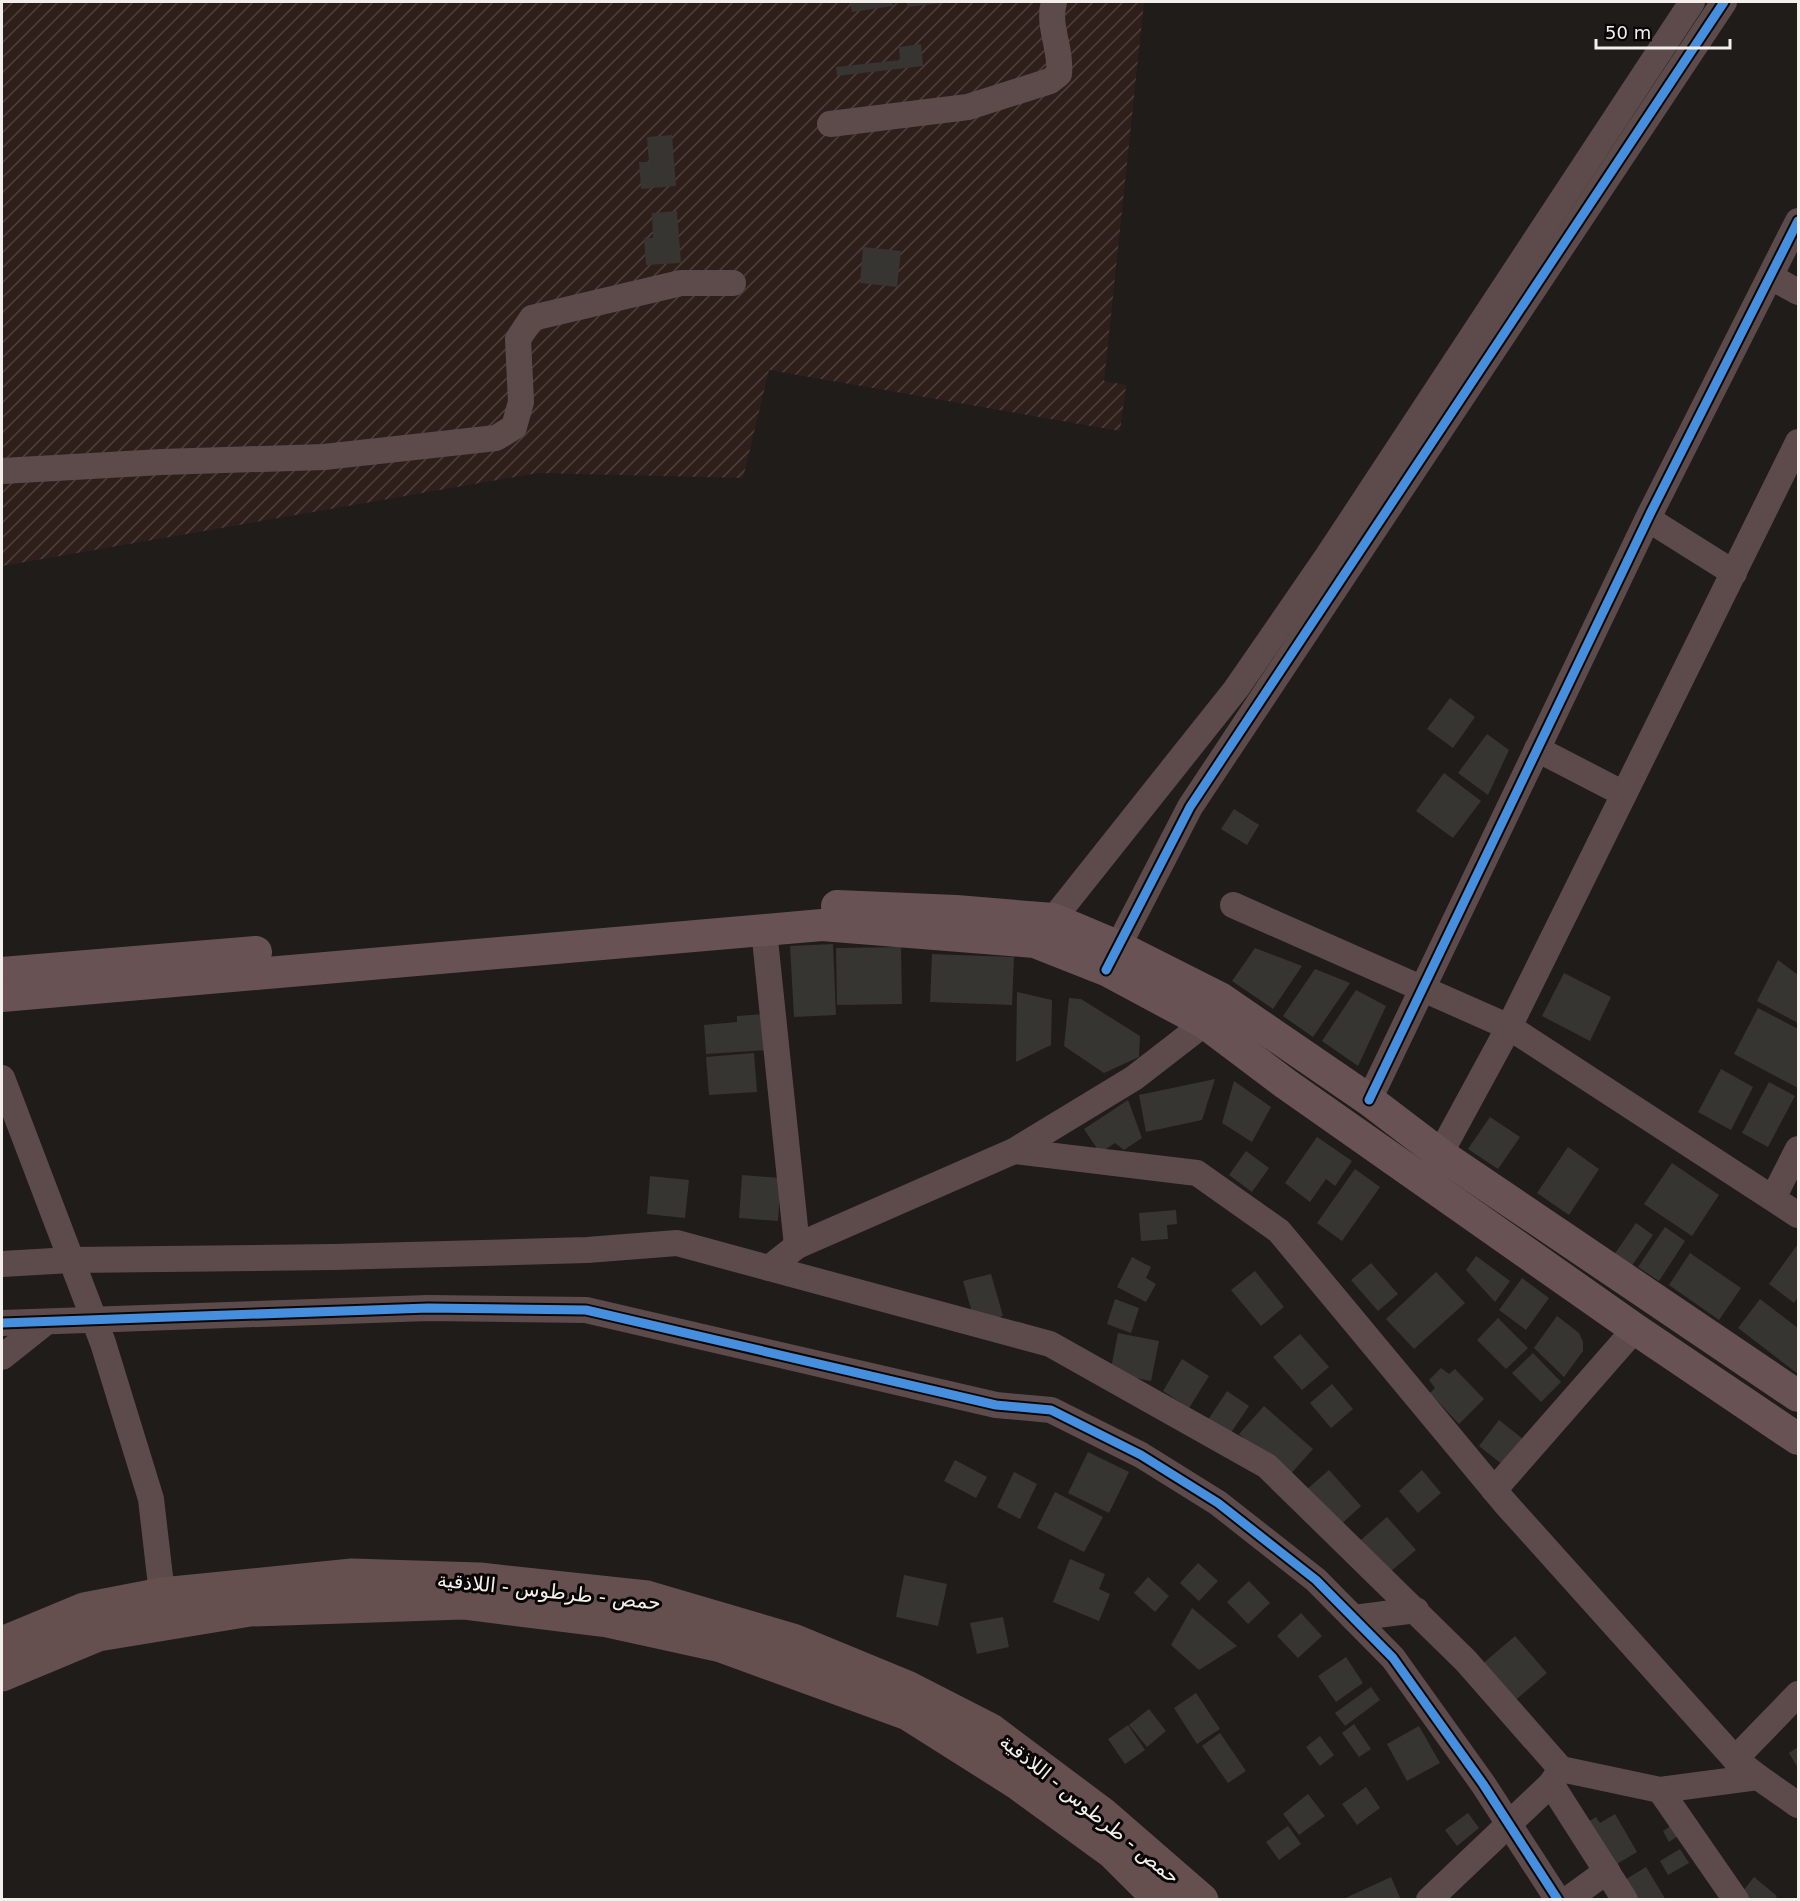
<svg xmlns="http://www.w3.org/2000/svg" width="1800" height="1901" viewBox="0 0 1800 1901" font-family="'DejaVu Sans','Noto Sans Arabic',sans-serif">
  <defs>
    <pattern id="industrial-furrows" width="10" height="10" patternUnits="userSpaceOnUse" patternTransform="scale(1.5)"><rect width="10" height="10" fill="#2f1f1b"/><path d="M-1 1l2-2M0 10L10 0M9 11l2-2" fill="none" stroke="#4e403c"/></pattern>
  </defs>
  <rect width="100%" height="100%" fill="#1f1c19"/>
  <polygon fill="url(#industrial-furrows)" points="2,2 1144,2 1104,381 1126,385 1120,431 769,370 743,478 538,473 2,566"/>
  <g fill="#373532">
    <polygon points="850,2 892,2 893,6 852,12"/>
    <polygon points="907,2 943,2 943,3 907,7"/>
    <polygon points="921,44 923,66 837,76 836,67 900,60 899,47"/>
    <polygon points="672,135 676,186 641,189 639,162 649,162 647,137"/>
    <polygon points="677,211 681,263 646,265 644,238 653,238 652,213"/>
    <polygon points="863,247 901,251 897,287 860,283"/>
    <polygon points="1450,698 1475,717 1453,748 1427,729"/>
    <polygon points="1487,734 1509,750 1488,795 1458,773"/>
    <polygon points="1444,773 1481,801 1453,838 1416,811"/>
    <polygon points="1234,809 1259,825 1247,845 1221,829"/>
    <polygon points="833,944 836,1015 794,1017 790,946"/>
    <polygon points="901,947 902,1004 837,1005 836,948"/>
    <polygon points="1255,948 1302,966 1273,1009 1232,981"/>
    <polygon points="932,954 1014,957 1012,1005 930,1002"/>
    <polygon points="1778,960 1798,975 1798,1023 1757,1001"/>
    <polygon points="1315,969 1350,983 1313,1037 1283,1016"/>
    <polygon points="1564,973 1611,997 1590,1041 1542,1016"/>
    <polygon points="1356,990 1386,1006 1358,1066 1322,1041"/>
    <polygon points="1017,992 1052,1000 1051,1045 1016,1062"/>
    <polygon points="1069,998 1081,999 1140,1036 1139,1057 1104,1073 1064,1046"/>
    <polygon points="1758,1008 1798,1029 1798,1088 1734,1054"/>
    <polygon points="764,1014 767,1050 706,1054 704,1025 737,1022 737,1016"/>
    <polygon points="754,1053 757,1092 709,1095 706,1057"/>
    <polygon points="1721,1069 1753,1087 1731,1130 1698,1112"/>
    <polygon points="1215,1079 1202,1120 1146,1132 1139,1095"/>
    <polygon points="1234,1081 1271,1107 1252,1142 1222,1123"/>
    <polygon points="1769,1082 1795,1096 1768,1147 1742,1133"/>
    <polygon points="1128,1100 1142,1138 1124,1150 1115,1143 1100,1153 1084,1129"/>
    <polygon points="1490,1117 1520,1137 1498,1169 1468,1149"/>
    <polygon points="1317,1137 1352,1161 1335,1186 1326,1179 1310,1202 1285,1183"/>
    <polygon points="1568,1147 1599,1169 1569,1215 1537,1193"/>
    <polygon points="1246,1151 1269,1168 1252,1192 1229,1175"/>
    <polygon points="1672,1163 1719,1195 1692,1236 1644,1204"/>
    <polygon points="1355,1169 1380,1187 1342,1241 1317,1223"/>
    <polygon points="742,1175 781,1178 778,1221 739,1218"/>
    <polygon points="650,1176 689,1180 685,1218 647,1214"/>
    <polygon points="1176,1210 1177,1224 1167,1225 1168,1239 1141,1241 1139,1213"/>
    <polygon points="1636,1223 1653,1235 1631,1267 1614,1255"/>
    <polygon points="1665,1227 1685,1241 1659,1281 1638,1267"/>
    <polygon points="1798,1244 1798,1297 1794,1303 1769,1284"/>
    <polygon points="1690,1253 1741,1288 1719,1320 1669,1285"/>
    <polygon points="1476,1256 1510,1281 1495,1302 1466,1270"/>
    <polygon points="1132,1257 1151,1267 1146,1278 1156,1284 1146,1302 1117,1287"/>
    <polygon points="1371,1263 1398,1294 1378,1311 1351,1280"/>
    <polygon points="1255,1271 1284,1307 1261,1326 1231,1290"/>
    <polygon points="1436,1272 1465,1303 1414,1349 1386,1319"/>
    <polygon points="991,1274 1003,1316 975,1323 963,1281"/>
    <polygon points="1522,1278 1549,1298 1526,1330 1499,1310"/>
    <polygon points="1115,1299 1139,1308 1131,1333 1107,1324"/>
    <polygon points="1760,1299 1798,1328 1798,1374 1738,1328"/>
    <polygon points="1557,1316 1579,1333 1583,1342 1583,1351 1564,1377 1534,1348"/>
    <polygon points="1498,1318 1528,1348 1506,1369 1477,1340"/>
    <polygon points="1118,1333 1159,1341 1151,1381 1110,1373"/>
    <polygon points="1300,1334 1329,1367 1302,1390 1273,1357"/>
    <polygon points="1533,1353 1561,1382 1541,1402 1512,1373"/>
    <polygon points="1182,1359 1209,1376 1189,1408 1163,1391"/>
    <polygon points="1441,1368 1449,1374 1455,1369 1484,1399 1459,1424 1430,1393 1435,1388 1429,1380"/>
    <polygon points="1332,1384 1353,1409 1331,1428 1310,1403"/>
    <polygon points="1227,1391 1249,1406 1226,1440 1204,1426"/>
    <polygon points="1264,1406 1313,1449 1287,1478 1239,1434"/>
    <polygon points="1499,1420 1523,1439 1503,1465 1479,1446"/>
    <polygon points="1088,1452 1129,1472 1109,1513 1068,1493"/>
    <polygon points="955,1460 987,1477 976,1498 944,1481"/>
    <polygon points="1329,1470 1361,1506 1337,1528 1305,1491"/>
    <polygon points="1422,1470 1441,1493 1418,1513 1399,1491"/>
    <polygon points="1014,1472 1037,1484 1020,1519 997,1507"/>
    <polygon points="1055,1492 1103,1517 1084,1552 1037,1528"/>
    <polygon points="1387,1517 1416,1550 1390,1572 1361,1540"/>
    <polygon points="1070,1559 1105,1574 1099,1589 1110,1594 1099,1621 1053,1602"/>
    <polygon points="1198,1563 1218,1581 1199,1601 1180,1583"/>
    <polygon points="904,1575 947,1584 938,1626 896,1617"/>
    <polygon points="1148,1577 1169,1596 1155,1612 1134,1593"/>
    <polygon points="1249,1581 1270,1603 1248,1624 1227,1602"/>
    <polygon points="1192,1608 1237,1646 1199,1670 1171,1645"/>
    <polygon points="1301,1613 1322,1636 1298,1658 1277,1636"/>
    <polygon points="1003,1617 1009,1647 977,1654 970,1623"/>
    <polygon points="1515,1636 1547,1673 1512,1703 1480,1666"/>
    <polygon points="1346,1657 1363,1683 1336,1702 1318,1676"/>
    <polygon points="1371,1687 1380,1700 1345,1726 1335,1713"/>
    <polygon points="1196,1693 1220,1729 1197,1744 1174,1708"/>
    <polygon points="1149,1709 1166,1731 1147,1747 1129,1725"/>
    <polygon points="1354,1724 1371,1749 1359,1757 1342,1733"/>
    <polygon points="1128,1725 1145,1750 1125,1764 1108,1739"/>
    <polygon points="1419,1726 1440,1763 1407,1781 1387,1744"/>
    <polygon points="1220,1733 1246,1771 1228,1783 1202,1746"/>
    <polygon points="1320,1736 1334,1755 1320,1766 1306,1747"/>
    <polygon points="1798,1747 1798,1768 1789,1753"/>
    <polygon points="1366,1787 1380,1808 1357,1825 1342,1804"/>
    <polygon points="1308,1794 1325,1816 1299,1835 1283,1814"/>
    <polygon points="1468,1813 1479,1828 1457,1846 1445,1830"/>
    <polygon points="1615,1814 1637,1852 1610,1868 1584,1824 1596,1817 1600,1823"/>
    <polygon points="1672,1825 1678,1836 1669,1842 1663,1831"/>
    <polygon points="1288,1826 1301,1844 1279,1860 1266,1842"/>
    <polygon points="1680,1849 1689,1863 1668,1875 1660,1861"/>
    <polygon points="1646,1867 1666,1900 1633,1900 1623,1881"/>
    <polygon points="1391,1877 1401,1900 1341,1900"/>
    <polygon points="1754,1877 1777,1896 1774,1900 1746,1900 1740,1895"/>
  </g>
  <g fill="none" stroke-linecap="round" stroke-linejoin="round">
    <g stroke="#5d4b4b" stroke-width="26">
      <path d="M830,124L968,107L1050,81L1059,74C1062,49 1047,26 1054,2"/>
      <polyline points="1771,277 1798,292"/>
      <polyline points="2,471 162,462 324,457 496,438 514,427 521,402 518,339 532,318 681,283 733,283"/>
      <polyline points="1648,519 1734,573"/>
      <polyline points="1537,749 1624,794"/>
      <polyline points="1233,905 1509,1027 1798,1215"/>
      <polyline points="764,930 797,1246"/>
      <polyline points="1042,933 1236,689 1327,557 1692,2"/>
      <polyline points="1110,962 1190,807 1724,2"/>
      <polyline points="1213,1009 1205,1023 1134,1078 1014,1151 797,1246 769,1268 1050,1344 1267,1466 1466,1661 1561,1769 1660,1790 1758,1777 1798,1805"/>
      <polyline points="2,1078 103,1343 151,1499 162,1594"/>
      <polyline points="1369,1100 1651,512 1798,221"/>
      <polyline points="1014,1151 1197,1173 1279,1231 1505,1503 1735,1759 1758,1777"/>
      <polyline points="1440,1154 1509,1027 1798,442"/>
      <polyline points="1773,1198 1798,1149"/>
      <polyline points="2,1264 71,1260 334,1257 587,1250 677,1243 769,1268"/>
      <polyline points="2,1323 428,1308 586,1310 996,1405 1051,1410 1141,1455 1218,1503 1316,1580 1393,1658 1483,1784 1558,1900"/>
      <polyline points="2,1357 46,1322"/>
      <polyline points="1494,1490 1635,1329"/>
      <polyline points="1354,1618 1416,1610"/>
      <polyline points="1735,1759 1798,1694"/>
      <polyline points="1551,1784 1625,1900"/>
      <polyline points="1660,1790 1736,1900"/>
      <polyline points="1429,1900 1551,1784 1561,1769"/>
      <polyline points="1567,1900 1607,1871"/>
    </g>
    <g stroke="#695253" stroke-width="32">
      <polyline points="837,906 956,911 1053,919 1117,946 1220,998 1369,1100 1440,1154 1798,1396"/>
      <polyline points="2,973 256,952"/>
      <polyline points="2,996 822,925 1035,942 1106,970 1205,1023 1286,1084 1635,1329 1798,1439"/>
    </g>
    <g stroke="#654f4f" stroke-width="33">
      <polyline points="2,1643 84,1609 162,1594 352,1575 480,1579 647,1597 793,1640 907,1687 991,1730 1103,1814 1202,1900"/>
      <polyline points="2,1675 98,1635 250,1610 463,1603 607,1621 721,1646 908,1714 1017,1783 1113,1853 1160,1900"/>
    </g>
    <defs>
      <g id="cycleway">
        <polyline points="1106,970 1190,807 1724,2"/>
        <polyline points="1369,1100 1651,512 1798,221"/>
        <polyline points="2,1323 428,1308 586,1310 996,1405 1051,1410 1141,1455 1218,1503 1316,1580 1393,1658 1483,1784 1558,1900"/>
      </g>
    </defs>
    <use href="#cycleway" stroke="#090706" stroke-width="13"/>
    <use href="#cycleway" stroke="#468fdf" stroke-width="9"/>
  </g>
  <g text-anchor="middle" stroke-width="6" stroke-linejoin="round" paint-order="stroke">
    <g font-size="20" fill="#f3f0ec" stroke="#090706">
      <text transform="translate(549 1591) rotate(6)" y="7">حمص - طرطوس - اللاذقية</text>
      <text transform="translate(1090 1809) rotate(39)" y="7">حمص - طرطوس - اللاذقية</text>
    </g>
  </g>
  <rect width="1800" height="1901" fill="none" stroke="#f3f0ec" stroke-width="6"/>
  <path d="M1596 39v9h134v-9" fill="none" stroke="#f3f0ec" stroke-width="3"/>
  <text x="1605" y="39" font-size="18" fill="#f3f0ec" stroke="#090706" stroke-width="4.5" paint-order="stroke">50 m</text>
</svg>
